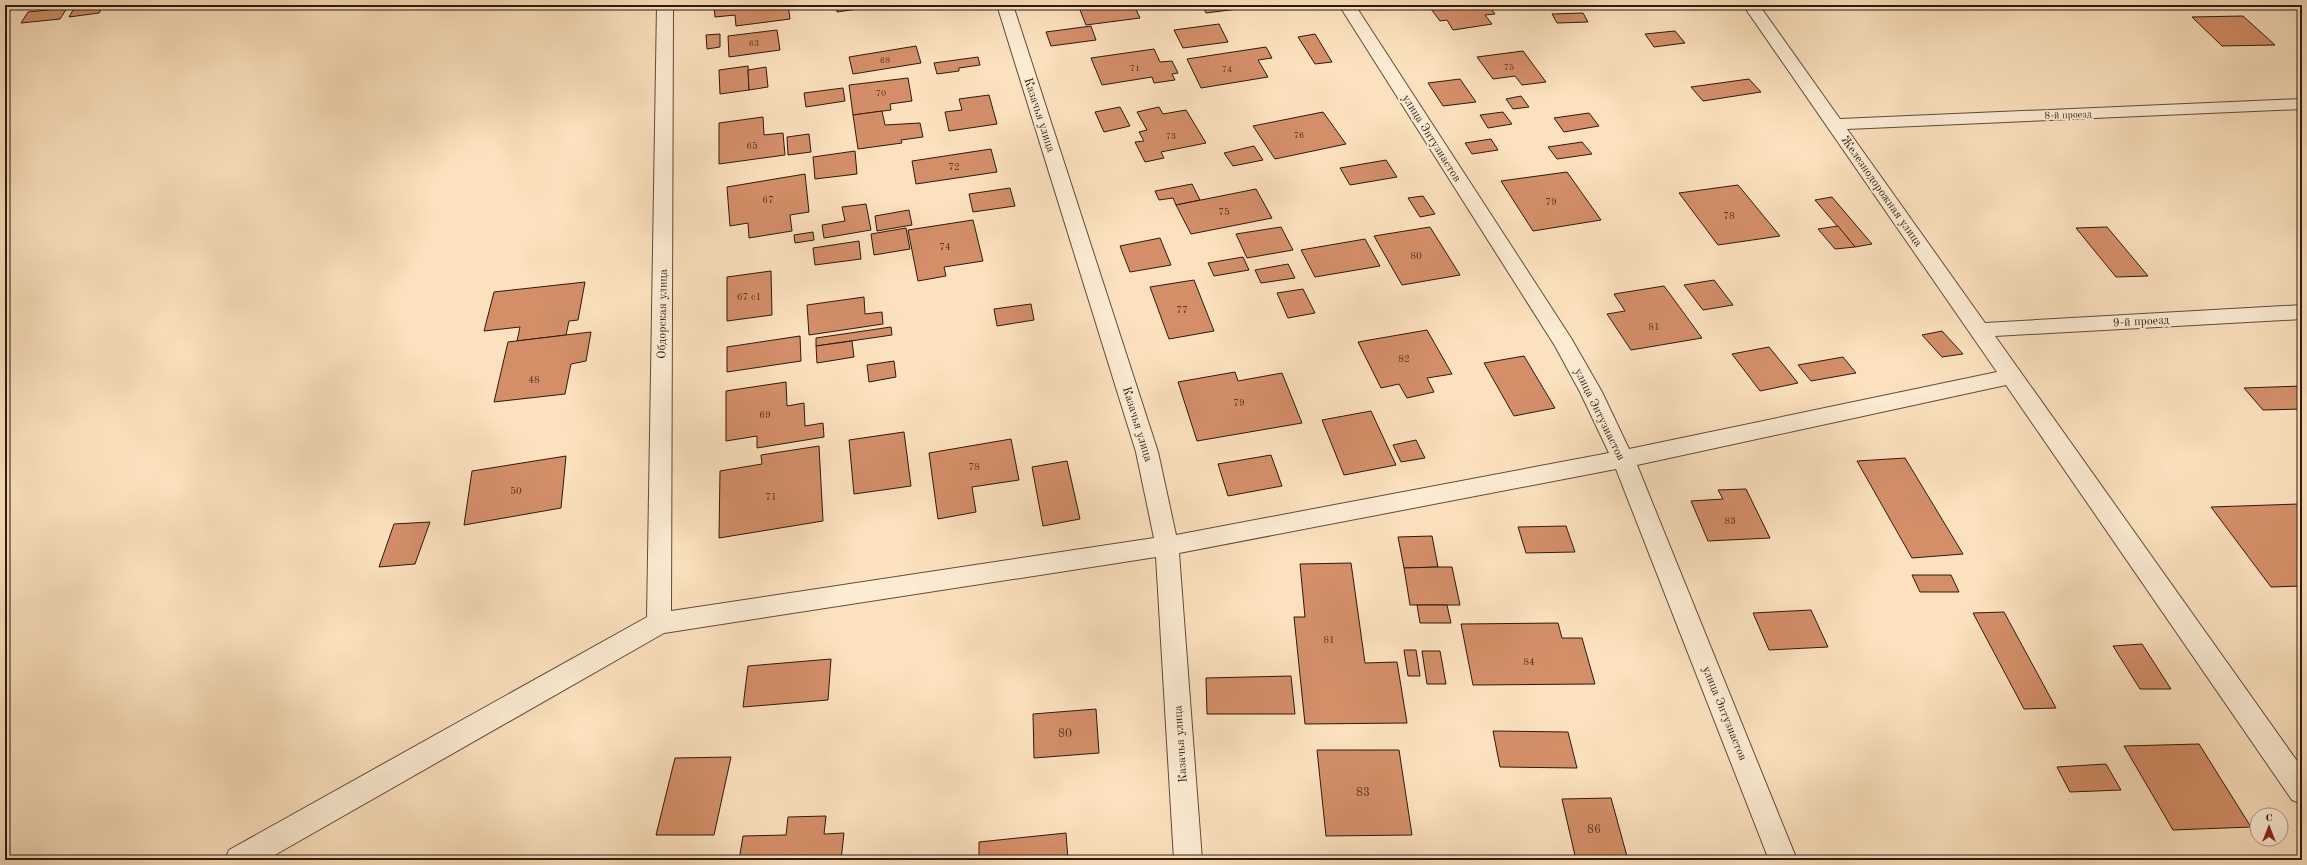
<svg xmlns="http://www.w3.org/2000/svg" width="2307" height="865" viewBox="0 0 2307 865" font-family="'Old Standard TT',serif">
  <rect width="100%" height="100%" fill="#fbe1bd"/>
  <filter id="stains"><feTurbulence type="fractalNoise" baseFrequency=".005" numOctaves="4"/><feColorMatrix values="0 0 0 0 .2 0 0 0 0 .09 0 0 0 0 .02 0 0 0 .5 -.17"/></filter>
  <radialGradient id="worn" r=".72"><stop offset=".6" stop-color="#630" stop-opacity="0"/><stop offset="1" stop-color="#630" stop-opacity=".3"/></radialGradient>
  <g fill="#d48f69" stroke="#2c1a0e">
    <polygon points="76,5 104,5 99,13 69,17"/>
    <polygon points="714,5 788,5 790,19 736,26 735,15 715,17"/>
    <polygon points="836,5 871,5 872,7 837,12"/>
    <polygon points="1078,5 1134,5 1140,18 1086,25"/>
    <polygon points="1202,5 1269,5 1206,13"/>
    <polygon points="1428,5 1488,5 1495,14 1485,15 1492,24 1453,30 1447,20 1440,21"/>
    <polygon points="67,8 60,19 21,23 28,12"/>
    <polygon points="1583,13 1588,22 1557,23 1552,14"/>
    <polygon points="2243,16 2275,45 2222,46 2192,17"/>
    <polygon points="1219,24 1228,42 1183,48 1174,30"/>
    <polygon points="1091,26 1096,40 1051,46 1046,32"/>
    <polygon points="777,30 780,50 729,57 728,36"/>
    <polygon points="1675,31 1685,43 1654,47 1645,34"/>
    <polygon points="720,34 720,47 707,49 706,35"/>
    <polygon points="1315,34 1332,62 1315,64 1298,37"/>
    <polygon points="916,46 921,63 853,74 849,57"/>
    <polygon points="1266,47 1272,58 1258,60 1268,77 1201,88 1187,59"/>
    <polygon points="1154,49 1160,62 1172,61 1178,73 1172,74 1175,80 1154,83 1152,77 1102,85 1091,58"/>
    <polygon points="1523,51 1546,82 1522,85 1515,76 1493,79 1477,57"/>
    <polygon points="978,57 980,65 959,68 959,71 937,74 934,63"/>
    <polygon points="748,66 749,90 720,94 719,70"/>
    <polygon points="766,67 768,87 749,90 748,70"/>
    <polygon points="908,78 912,101 890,104 891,110 853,115 849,85"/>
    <polygon points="1460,79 1476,102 1443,106 1428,83"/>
    <polygon points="1749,79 1761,92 1703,101 1691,87"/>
    <polygon points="843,88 845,101 806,107 804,93"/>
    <polygon points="989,95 997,124 949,131 945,112 962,110 959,99"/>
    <polygon points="1521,96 1529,107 1513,109 1506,99"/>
    <polygon points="1120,107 1130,126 1104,132 1095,112"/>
    <polygon points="1159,107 1163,114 1186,110 1206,143 1161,152 1164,158 1145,162 1135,142 1144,141 1139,132 1147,130 1137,112"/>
    <polygon points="882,111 885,125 920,123 923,137 901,140 902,143 858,149 853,115"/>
    <polygon points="1323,112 1346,144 1275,159 1253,126"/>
    <polygon points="1503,112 1512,124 1488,128 1480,115"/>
    <polygon points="1589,113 1599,126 1564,132 1554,118"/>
    <polygon points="763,117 764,135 783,133 785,155 719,164 719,123"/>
    <polygon points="809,134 811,152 788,155 787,137"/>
    <polygon points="1491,139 1498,150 1472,154 1465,143"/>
    <polygon points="1582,142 1592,154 1557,159 1548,147"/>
    <polygon points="1254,146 1263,160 1233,166 1224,153"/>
    <polygon points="991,149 997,172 916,184 912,161"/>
    <polygon points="855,151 857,174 815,179 813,157"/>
    <polygon points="1386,160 1397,177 1350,185 1340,168"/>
    <polygon points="1567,172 1601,220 1533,231 1501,181"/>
    <polygon points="805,174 809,212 790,215 792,231 749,238 748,223 730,226 727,187"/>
    <polygon points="1192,184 1200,200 1176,205 1173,198 1159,200 1155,191"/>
    <polygon points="1738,185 1780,236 1718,245 1679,193"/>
    <polygon points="1010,188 1015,206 973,212 969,194"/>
    <polygon points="1256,189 1272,218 1191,234 1176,205"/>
    <polygon points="1423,196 1435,214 1420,217 1408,198"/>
    <polygon points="1832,197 1872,244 1855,247 1815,200"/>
    <polygon points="866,204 871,230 824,238 822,225 845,221 842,207"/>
    <polygon points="909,210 912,225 877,231 875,216"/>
    <polygon points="973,220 983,261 944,267 946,276 918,281 908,230"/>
    <polygon points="1838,226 1855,247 1835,249 1818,229"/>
    <polygon points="1281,227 1293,250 1247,258 1236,234"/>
    <polygon points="1430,227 1460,275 1402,285 1374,236"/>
    <polygon points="2107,227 2148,276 2116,277 2076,228"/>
    <polygon points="906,228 910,249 874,255 871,234"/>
    <polygon points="813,232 814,240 795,243 794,235"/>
    <polygon points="1160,238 1171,265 1130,272 1120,246"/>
    <polygon points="1365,239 1380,266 1315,277 1301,250"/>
    <polygon points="859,241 861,259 815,265 813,248"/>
    <polygon points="1243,257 1249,270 1214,276 1208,263"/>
    <polygon points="1288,264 1295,278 1261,283 1255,270"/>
    <polygon points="771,271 772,315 727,321 727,277"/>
    <polygon points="1194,280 1214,331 1169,339 1150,287"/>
    <polygon points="1714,280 1733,305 1703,310 1684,285"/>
    <polygon points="585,282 578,320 569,321 566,335 517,341 520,327 484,331 494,292"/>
    <polygon points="1664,286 1702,338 1631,350 1607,314 1625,311 1614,294"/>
    <polygon points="1303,289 1315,313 1288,318 1277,293"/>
    <polygon points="864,297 865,314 882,312 883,324 809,335 807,305"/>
    <polygon points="1031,304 1034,320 997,326 994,309"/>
    <polygon points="891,327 892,335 816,346 816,338"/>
    <polygon points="1427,330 1452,374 1427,378 1434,392 1407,398 1399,384 1381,388 1358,342"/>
    <polygon points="1942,331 1963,354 1942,357 1922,335"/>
    <polygon points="591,332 586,361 571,364 565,394 494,402 508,342"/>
    <polygon points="800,336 801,361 727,372 727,347"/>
    <polygon points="852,341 854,357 817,363 816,346"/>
    <polygon points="1769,347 1798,383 1760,391 1732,354"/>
    <polygon points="1524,356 1555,408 1514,416 1484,363"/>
    <polygon points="1843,357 1856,373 1811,381 1798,365"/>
    <polygon points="894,361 896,377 869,382 867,365"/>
    <polygon points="1235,372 1238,381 1282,373 1302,423 1197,441 1178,382"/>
    <polygon points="786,382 787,406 804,403 805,426 823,423 824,437 757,448 757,436 726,441 726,391"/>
    <polygon points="2302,386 2302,409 2263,410 2244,388"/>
    <polygon points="1371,411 1396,465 1344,475 1322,420"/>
    <polygon points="904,432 911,486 854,494 849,440"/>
    <polygon points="1011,439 1019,480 972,487 976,512 938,519 929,453"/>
    <polygon points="1416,440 1425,458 1401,462 1393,445"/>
    <polygon points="819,446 823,521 719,538 720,471 762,464 761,455"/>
    <polygon points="1271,455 1282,486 1228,496 1218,464"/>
    <polygon points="566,456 561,508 464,525 472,471"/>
    <polygon points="1905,458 1963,554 1912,558 1857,461"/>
    <polygon points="1067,461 1080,519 1043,526 1032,467"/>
    <polygon points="1746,489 1770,538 1708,541 1691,501 1723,499 1718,490"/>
    <polygon points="2299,504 2302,507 2302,586 2271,587 2211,507"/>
    <polygon points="430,522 415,564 379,567 394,524"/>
    <polygon points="1566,526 1575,552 1526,553 1518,527"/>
    <polygon points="1432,536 1438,567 1404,568 1398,537"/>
    <polygon points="1351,563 1365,663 1397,662 1407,723 1305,724 1294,617 1305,617 1300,564"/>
    <polygon points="1438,567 1452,567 1460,605 1410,605 1404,568"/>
    <polygon points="1912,575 1951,575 1959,592 1920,592"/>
    <polygon points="1417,605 1447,605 1451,623 1420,623"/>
    <polygon points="1811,610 1828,647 1769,650 1753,613"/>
    <polygon points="2004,612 2056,708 2024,709 1973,613"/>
    <polygon points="1558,623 1562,638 1582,638 1595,684 1473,685 1461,624"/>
    <polygon points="2142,644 2171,689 2140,689 2113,646"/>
    <polygon points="1404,650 1416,650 1420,676 1408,676"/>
    <polygon points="1422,651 1440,651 1446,684 1427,684"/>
    <polygon points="831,659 828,700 743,707 748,666"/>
    <polygon points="1291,676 1295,714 1207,714 1206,678"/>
    <polygon points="1096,709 1099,753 1034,758 1033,714"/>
    <polygon points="1493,731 1568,732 1577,768 1500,767"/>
    <polygon points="2199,744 2251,827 2173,830 2124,746"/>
    <polygon points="1317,750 1399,750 1412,835 1326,836"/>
    <polygon points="731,757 714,835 656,835 675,758"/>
    <polygon points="2106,764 2121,790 2070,792 2057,767"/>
    <polygon points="1611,798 1628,860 1576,860 1562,799"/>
    <polygon points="826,816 824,834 844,833 841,860 739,860 743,836 786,835 788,817"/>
    <polygon points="1066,833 1068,860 979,860 979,842"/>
  </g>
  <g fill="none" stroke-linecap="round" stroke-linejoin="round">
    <defs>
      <polygon id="minor" points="657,5 673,5 671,611 1154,538 1136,452 997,5 1013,5 1158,452 1176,535 1609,453 1580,392 1555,346 1339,5 1355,5 1571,338 1602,392 1629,449 1997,372 1743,5 1759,5 1840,119 2302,99 2302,109 1847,129 1985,323 2302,305 2302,319 1995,336 2302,768 2302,804 2292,800 2006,385 1637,465 1797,860 1769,860 1616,469 1179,553 1202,860 1174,860 1156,557 664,633 266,860 225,860 229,850 647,617"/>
    </defs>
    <use href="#minor" stroke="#604c3a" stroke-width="2"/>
    <use href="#minor" fill="#fcecd4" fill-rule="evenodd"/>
  </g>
  <g text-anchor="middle" stroke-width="4" stroke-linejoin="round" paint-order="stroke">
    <g font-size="9" fill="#563725">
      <text x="754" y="46">63</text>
      <text x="885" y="63">68</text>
      <text x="1509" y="70">75</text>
      <text x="1135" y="71">71</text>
      <text x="1227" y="72">74</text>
      <text x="881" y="96">70</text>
      <text x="1299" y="138">76</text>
      <text x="1171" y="139">73</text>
    </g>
    <g font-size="10" fill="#2c1a0e" stroke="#fcecd4">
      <text transform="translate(2068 114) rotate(-2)" y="4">8-й проезд</text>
    </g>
    <g font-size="10" fill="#563725">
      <text x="752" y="149">65</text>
      <text x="954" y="170">72</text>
      <text x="768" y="203">67</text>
      <text x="1551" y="205">79</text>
      <text x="1224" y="215">75</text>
      <text x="1729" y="219">78</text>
      <text x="945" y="250">74</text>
      <text x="1416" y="259">80</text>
      <text x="749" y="300">67 c1</text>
      <text x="1182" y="313">77</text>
      <text x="1654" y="330">81</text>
      <text x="1404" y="362">82</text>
      <text x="534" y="383">48</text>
      <text x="1239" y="406">79</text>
      <text x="765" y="418">69</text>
      <text x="974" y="470">78</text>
      <text x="516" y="494">50</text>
      <text x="771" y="500">71</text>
      <text x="1730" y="524">83</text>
      <text x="1329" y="643">81</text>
      <text x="1529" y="665">84</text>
    </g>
    <g font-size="12" fill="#2c1a0e" stroke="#fcecd4">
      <text transform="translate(1040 115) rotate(72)" y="4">Казачья улица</text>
      <text transform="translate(1432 138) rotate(58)" y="4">улица Энтузиастов</text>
      <text transform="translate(1882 191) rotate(55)" y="4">Железнодорожная улица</text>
      <text transform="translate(662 314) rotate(-89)" y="4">Обдорская улица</text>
      <text transform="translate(2141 321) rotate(-3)" y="4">9-й проезд</text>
      <text transform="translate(1600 414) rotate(64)" y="4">улица Энтузиастов</text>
      <text transform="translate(1138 424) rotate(73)" y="4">Казачья улица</text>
      <text transform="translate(1725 713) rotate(68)" y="4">улица Энтузиастов</text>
      <text transform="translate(1180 744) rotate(-94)" y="4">Казачья улица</text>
    </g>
    <g font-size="12" fill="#563725">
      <text x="1065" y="737">80</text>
      <text x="1363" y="796">83</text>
      <text x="1594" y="833">86</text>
    </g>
  </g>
  <rect width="2307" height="865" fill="none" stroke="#fbe1bd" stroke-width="20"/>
  <rect x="6" y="6" width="2295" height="853" fill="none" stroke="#2c1a0e" stroke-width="2"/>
  <rect x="10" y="10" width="2287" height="845" fill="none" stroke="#2c1a0e"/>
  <g transform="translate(2269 827)"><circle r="19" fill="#fcecd4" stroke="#a99885"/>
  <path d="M0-3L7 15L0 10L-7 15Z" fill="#8f2418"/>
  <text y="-6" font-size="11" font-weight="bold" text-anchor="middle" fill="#2c1a0e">С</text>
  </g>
  <rect width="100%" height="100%" filter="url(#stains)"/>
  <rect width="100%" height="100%" fill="url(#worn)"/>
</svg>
